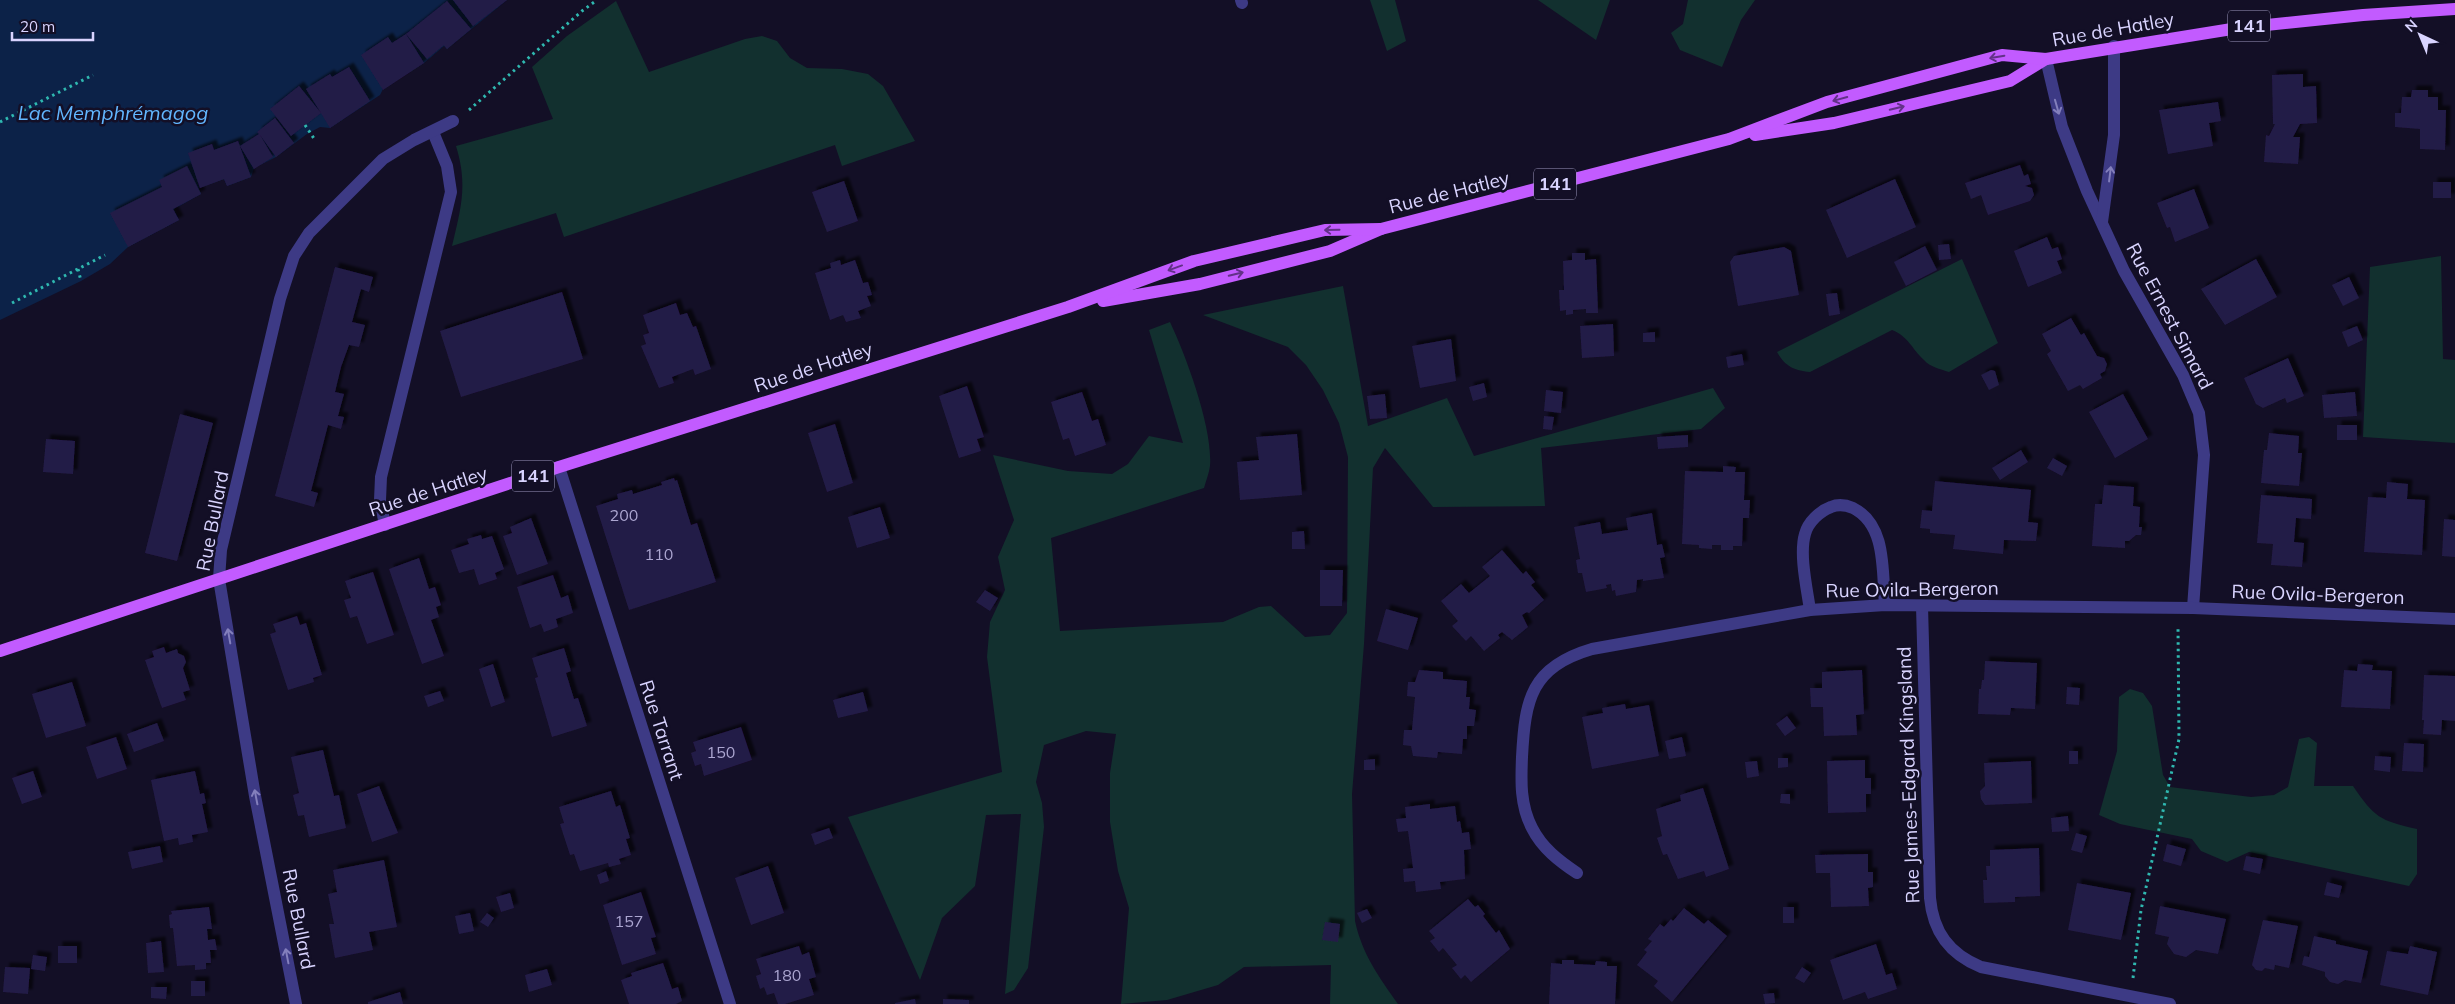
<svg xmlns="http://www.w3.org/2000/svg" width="2455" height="1004" viewBox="0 0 2455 1004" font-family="Mulish,sans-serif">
  <defs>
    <filter id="shadow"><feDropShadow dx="4.5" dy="-4.5" stdDeviation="1" flood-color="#0009"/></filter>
  </defs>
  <rect width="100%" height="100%" fill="#130f26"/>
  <g fill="#12302f">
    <polygon points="1370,0 1395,0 1406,41 1387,51"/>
    <polygon points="1538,0 1610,0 1596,40"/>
    <polygon points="1688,0 1755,0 1741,20 1722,67 1680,50 1671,33 1683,24"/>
    <path d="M616,1L649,72L745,39L762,36L777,41L790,58L807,68L842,69L868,74L883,86L915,141L842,166L835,145L564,237L556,213L452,246C461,208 468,185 456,146L553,119L532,67L567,36Z"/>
    <polygon points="2441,256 2443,359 2455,360 2455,443 2363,437 2370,267"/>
    <path d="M1962,259L1998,343L1949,372C1940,369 1930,367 1924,360C1911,348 1909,337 1892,330L1810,372C1793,370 1785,366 1777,352Z"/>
    <path d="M1343,286L1368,426L1447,398L1474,456L1713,388L1725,408L1701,429L1541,448L1545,506L1433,507L1385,448L1373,468L1364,644L1352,794L1355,921C1362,954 1379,977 1398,1004H1330L1331,965L1244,967L1218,985L1167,1000L1121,1004L1129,908L1118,871L1110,822V773L1116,734L1086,731L1044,745L1036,782L1042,803L1044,827L1028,968L1014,990L1005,994L1021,814L986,815L975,886L942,918L920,980L848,817L1002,772L987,657L990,622L1005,590L998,557L1014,520L993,455L1068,471L1112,474L1128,464L1149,436L1183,443L1149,330L1170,322C1186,356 1213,428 1210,466C1209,473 1206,481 1204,488L1051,538L1060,631L1223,622L1259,607L1271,606L1305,637L1330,635L1347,613L1348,457L1339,423L1323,390L1306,365L1288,347L1203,315Z"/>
    <path d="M2130,689L2143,693L2152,706L2163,775L2170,787L2251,797L2274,795L2288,787L2299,739L2309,737L2317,743L2314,786H2353C2375,818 2379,820 2417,829V874L2409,886L2249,852L2227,862L2201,851L2192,839L2120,824L2099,815L2117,751L2119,697Z"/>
  </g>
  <polygon fill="#0c2248" points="0,0 507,0 447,49 444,46 424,63 383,89 380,95 330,128 320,127 307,134 276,157 254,168 251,177 227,186 224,179 199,188 201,194 174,209 179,220 128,247 110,264 81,281 0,320"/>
  <g fill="#241b47" filter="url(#shadow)">
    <polygon points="453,0 507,0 473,26"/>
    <polygon points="447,1 471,29 447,49 444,45 427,59 406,34"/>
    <polygon points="406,34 424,63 383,90 361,55 388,37 392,43"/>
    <polygon points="349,67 370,101 330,128 321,113 291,136 270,109 299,86 321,113 306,89 330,74 332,77"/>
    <polygon points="2303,74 2303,87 2316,86 2317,123 2300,124 2293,137 2300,137 2298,164 2264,162 2266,135 2269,136 2275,124 2273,124 2272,75"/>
    <polygon points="2412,90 2428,90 2428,97 2438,97 2438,110 2446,110 2445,150 2420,149 2420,129 2395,127 2395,113 2401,113 2402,97 2411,97"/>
    <polygon points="2218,102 2221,121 2209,123 2213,146 2168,154 2159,110"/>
    <polygon points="275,118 294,143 276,157 260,135 273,157 254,169 240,146 259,134 257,132"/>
    <polygon points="238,141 251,177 227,186 224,179 200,188 188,153 212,144 214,150"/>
    <polygon points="2020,165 2024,176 2028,174 2031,184 2025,186 2032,188 2034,195 2030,201 1988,215 1981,195 1971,199 1965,183"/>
    <polygon points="187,166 201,194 173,209 179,220 128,247 110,213 162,187 159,180"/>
    <polygon points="1895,179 1916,227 1847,258 1826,210"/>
    <polygon points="844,181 858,221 827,232 812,192"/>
    <rect x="2433" y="182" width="18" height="16"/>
    <polygon points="2194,189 2209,228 2175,242 2170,227 2167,228 2157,203"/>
    <polygon points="2047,237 2052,249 2058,247 2062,259 2057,261 2062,273 2028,287 2014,251"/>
    <polygon points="1949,244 1951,259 1939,260 1938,245"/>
    <polygon points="1925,246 1937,270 1906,286 1894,262"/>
    <polygon points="1784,247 1791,251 1799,295 1738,306 1730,262 1734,256"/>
    <polygon points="1572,253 1585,253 1585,260 1596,259 1598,313 1586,313 1586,309 1573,310 1573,314 1566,315 1566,310 1560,311 1559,290 1564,290 1563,261 1572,260"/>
    <polygon points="2256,259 2277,297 2225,325 2201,289"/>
    <polygon points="840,260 841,265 855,260 863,283 868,282 872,295 867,296 871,306 858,311 861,318 846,322 843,315 830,320 815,273 831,268 830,263"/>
    <polygon points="335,267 373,277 369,292 361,289 352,322 365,325 359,347 349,345 341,367 335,392 344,394 338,416 344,417 341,429 328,425 311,491 318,493 314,507 275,496"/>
    <polygon points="2349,277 2359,298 2343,306 2332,285"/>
    <polygon points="562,292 583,359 461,397 440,331"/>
    <polygon points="1837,293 1840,314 1829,316 1826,294"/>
    <polygon points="676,303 680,315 687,313 693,327 696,326 711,369 695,375 693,369 672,377 674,383 659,388 641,346 646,344 643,335 649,333 643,315"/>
    <polygon points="2071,318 2081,335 2084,333 2097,356 2104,358 2107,364 2105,371 2100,374 2102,378 2083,389 2080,385 2068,391 2047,354 2051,351 2042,334"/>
    <polygon points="1613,324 1614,356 1582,358 1580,326"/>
    <polygon points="2357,326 2363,340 2348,347 2342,332"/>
    <polygon points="1655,332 1655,342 1643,342 1643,333"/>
    <polygon points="1451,339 1456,381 1420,388 1412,346"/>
    <polygon points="1742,354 1744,365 1728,368 1726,357"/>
    <polygon points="2288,358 2304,396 2287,403 2285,398 2263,408 2256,404 2244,378"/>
    <polygon points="1991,370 1995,371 1999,385 1989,390 1981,375"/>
    <polygon points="1484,383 1487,397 1473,401 1469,387"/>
    <polygon points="967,386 984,437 977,439 981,451 959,458 939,396"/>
    <polygon points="1546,390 1563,392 1561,413 1544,411"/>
    <polygon points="1082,392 1092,421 1098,419 1106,445 1075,456 1069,438 1063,440 1051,402"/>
    <polygon points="2355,392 2357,416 2324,418 2322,395"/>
    <polygon points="1385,394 1387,418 1370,419 1367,396"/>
    <polygon points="2123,394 2148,439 2115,458 2089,412"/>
    <polygon points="180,414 213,423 177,561 145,553"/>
    <polygon points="1544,416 1554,417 1552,430 1543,429"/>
    <polygon points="835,424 853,483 827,492 808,433"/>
    <rect x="2337" y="425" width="20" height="15"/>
    <polygon points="2269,433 2299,436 2298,453 2302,453 2299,486 2261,483 2264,450 2267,450"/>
    <polygon points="1297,434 1302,495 1240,500 1237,462 1259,460 1256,437"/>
    <polygon points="1688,435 1688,447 1658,449 1657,437"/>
    <polygon points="46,439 75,441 73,474 43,472"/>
    <polygon points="2021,450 2028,462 2000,480 1992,468"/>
    <polygon points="2053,458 2067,466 2062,476 2047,468"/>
    <polygon points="1723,466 1736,467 1735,472 1745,472 1744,500 1750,500 1749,518 1743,518 1742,546 1733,546 1733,550 1721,550 1721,545 1712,545 1712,549 1699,548 1699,545 1682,544 1685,471 1723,472"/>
    <polygon points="674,478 675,481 677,480 691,525 697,523 716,582 629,610 596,506 618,499 617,494 632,490 633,494 662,485 661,482"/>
    <polygon points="1935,481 2031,490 2028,522 2038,523 2036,541 2004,540 2003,554 1953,549 1955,535 1930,533 1930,529 1920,528 1922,510 1932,511"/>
    <polygon points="2387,482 2408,484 2407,499 2425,500 2422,555 2364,552 2368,497 2386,498"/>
    <polygon points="2104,485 2134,487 2133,506 2140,507 2139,527 2142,527 2141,535 2136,535 2129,541 2125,541 2125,548 2092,546 2095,504 2102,504"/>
    <polygon points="2261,495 2312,499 2311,519 2296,518 2294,542 2304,543 2302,567 2271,565 2273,544 2257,543"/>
    <polygon points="880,507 890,538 857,548 848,517"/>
    <polygon points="1652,513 1657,545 1662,544 1665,557 1660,558 1664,578 1643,581 1643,579 1637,580 1636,592 1616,596 1615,590 1612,591 1611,584 1606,585 1607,588 1586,592 1582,573 1578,573 1576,560 1580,559 1574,527 1600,522 1602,534 1628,530 1626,518"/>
    <polygon points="531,518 548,564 517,575 503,536 512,533 510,527"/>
    <polygon points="2444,519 2455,520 2455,557 2442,556"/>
    <polygon points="1304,531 1305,549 1292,549 1292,532"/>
    <polygon points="481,535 482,539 492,536 504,569 495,573 497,579 479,585 474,569 459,573 451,550 469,544 467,539"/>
    <polygon points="1502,550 1523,574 1526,571 1535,582 1531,585 1544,600 1529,613 1527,612 1522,615 1528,627 1512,640 1502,632 1498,635 1500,638 1484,651 1471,636 1466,641 1452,626 1458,621 1441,601 1461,584 1469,593 1490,576 1482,567"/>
    <polygon points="419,558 429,589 435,587 441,605 436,607 439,617 431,620 444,656 422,664 389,569"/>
    <polygon points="1320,570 1343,570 1342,606 1320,606"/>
    <polygon points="373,572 394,635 367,644 357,616 350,618 344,600 351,598 345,581"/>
    <polygon points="553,575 561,598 568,595 573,613 556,619 558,627 544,632 541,624 530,628 517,587"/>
    <polygon points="985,590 998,598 990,611 976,602"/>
    <polygon points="1386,609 1418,618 1408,650 1377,641"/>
    <polygon points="297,616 300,625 306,623 322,675 313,678 314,682 288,690 270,634 276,632 273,624"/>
    <polygon points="164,647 166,653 177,649 178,653 184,656 186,662 183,668 190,690 183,692 186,700 162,708 145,660 154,657 152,651"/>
    <polygon points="564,648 571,671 566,673 574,699 578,698 587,726 552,737 535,678 538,677 532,658"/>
    <polygon points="1985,661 2037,663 2035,709 2011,708 2010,715 1978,714 1979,689 1981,689 1982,680 1984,680"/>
    <polygon points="493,664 505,702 491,707 479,669"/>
    <polygon points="2358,664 2373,665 2372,670 2392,671 2390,709 2341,707 2344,670 2357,671"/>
    <polygon points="1419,670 1443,672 1443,679 1467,681 1466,697 1470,697 1469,709 1476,710 1474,726 1467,726 1467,739 1463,739 1462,754 1438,752 1437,758 1413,756 1411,746 1403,745 1404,730 1412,730 1415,697 1407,696 1408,682 1415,682"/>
    <polygon points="1862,670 1864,714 1856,715 1857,735 1824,736 1823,707 1811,707 1810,688 1822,688 1822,672"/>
    <polygon points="2424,675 2455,676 2455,721 2442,720 2441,735 2423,734 2424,720 2422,720"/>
    <polygon points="72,682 86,726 46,738 32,694"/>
    <polygon points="2067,687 2080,688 2079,705 2066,704"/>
    <polygon points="440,691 444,701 428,707 424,696"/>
    <polygon points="863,692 868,711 838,718 833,700"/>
    <polygon points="1625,704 1626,709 1649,705 1659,756 1592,769 1582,717 1603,713 1602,708"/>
    <polygon points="1787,716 1796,728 1785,736 1776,724"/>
    <polygon points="157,723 164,741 134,752 127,734"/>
    <polygon points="741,727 752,760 704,776 701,764 695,766 691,753 696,751 693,742"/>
    <polygon points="116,737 127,769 97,779 86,747"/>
    <polygon points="1682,737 1686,756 1669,759 1665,741"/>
    <polygon points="2404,743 2424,744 2423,772 2402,771"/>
    <polygon points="323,750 334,796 339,795 346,828 309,837 304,815 298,816 293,795 299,793 291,757"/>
    <rect x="2069" y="751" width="9" height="13"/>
    <polygon points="2375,756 2391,757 2390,772 2374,770"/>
    <polygon points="1778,758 1788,758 1788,767 1778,768"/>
    <polygon points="1375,759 1375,770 1364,770 1364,760"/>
    <polygon points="1865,760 1865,778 1871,778 1871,794 1866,794 1866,812 1828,813 1827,761"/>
    <polygon points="1757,761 1759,776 1747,778 1745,762"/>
    <polygon points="2031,761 2032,803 1985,805 1981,799 1980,791 1985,786 1984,763"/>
    <polygon points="33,771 42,797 22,804 12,778"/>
    <polygon points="195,771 200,794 204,793 206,803 202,804 208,832 192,835 193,842 179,845 178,838 164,841 151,780"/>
    <polygon points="379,786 398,833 372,842 357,794"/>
    <polygon points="1703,788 1729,869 1706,877 1704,871 1678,879 1667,854 1663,855 1657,838 1662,836 1656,809 1681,801 1680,795"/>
    <polygon points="611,791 616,807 620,805 630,838 626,839 631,855 619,859 621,864 609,867 608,863 580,871 574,854 570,855 560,824 564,823 559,807"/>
    <polygon points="1781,794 1790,794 1790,804 1780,803"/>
    <polygon points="1430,804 1430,809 1455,806 1457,822 1460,821 1462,833 1469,832 1471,849 1464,850 1465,879 1440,882 1441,889 1416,892 1415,881 1404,882 1403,869 1413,868 1408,831 1398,832 1396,819 1406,818 1405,807"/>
    <polygon points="2068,816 2069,831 2052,832 2051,818"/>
    <polygon points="829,828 833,838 815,845 811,834"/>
    <polygon points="2076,833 2087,836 2082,853 2071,850"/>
    <polygon points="2167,844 2186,849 2181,866 2163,861"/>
    <polygon points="160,846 163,862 132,869 128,852"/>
    <polygon points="2039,848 2040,896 2015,897 2015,902 1984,903 1983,880 1987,880 1986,866 1990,866 1990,850"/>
    <polygon points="1868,854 1868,872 1873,872 1873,887 1868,888 1869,906 1831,907 1830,873 1816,873 1815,855"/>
    <polygon points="2246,856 2263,859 2260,874 2243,870"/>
    <polygon points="384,860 397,927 369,932 373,950 335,958 329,924 334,924 328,894 337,892 333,870"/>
    <polygon points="768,866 784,913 751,925 735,878"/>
    <polygon points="606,871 609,881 600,884 597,875"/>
    <polygon points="2327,882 2342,886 2339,898 2324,895"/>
    <polygon points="2077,883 2131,893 2121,940 2068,930"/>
    <polygon points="641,892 656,937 651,938 656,954 622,965 603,905"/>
    <polygon points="510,893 514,908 501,912 496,897"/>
    <polygon points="1468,899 1475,907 1478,905 1485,914 1483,916 1496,933 1499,930 1510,949 1471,982 1465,975 1461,979 1452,968 1457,965 1443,948 1439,952 1430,941 1435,938 1429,931"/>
    <polygon points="2160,906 2226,919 2218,954 2196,950 2186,957 2174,954 2167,944 2169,937 2155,934"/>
    <polygon points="209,907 212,929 207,929 208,940 215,939 217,950 210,950 211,963 206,963 206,969 195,970 195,965 177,966 173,928 170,928 169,915 172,914 171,911"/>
    <rect x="1783" y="907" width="11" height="16"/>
    <polygon points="1684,908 1704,924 1708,920 1727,936 1672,1002 1654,986 1658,981 1637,965 1647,952 1644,950 1652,941 1648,939 1660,924 1664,927 1671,919 1673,921"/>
    <polygon points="1367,909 1372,918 1362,923 1357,913"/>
    <polygon points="470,913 474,931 459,934 455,916"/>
    <polygon points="487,913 494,918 488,927 480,922"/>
    <polygon points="2263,920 2298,926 2289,968 2275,965 2274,970 2265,968 2262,971 2256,970 2252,965"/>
    <polygon points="1325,922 1340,924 1338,942 1322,940"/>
    <polygon points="2314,936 2336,941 2336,944 2368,951 2361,983 2345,980 2338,984 2330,982 2325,976 2325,972 2302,965 2304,956 2309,957"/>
    <polygon points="161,941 164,972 148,973 146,943"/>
    <polygon points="1876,944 1886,975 1892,973 1897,989 1868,999 1865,992 1843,1000 1830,960"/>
    <rect x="58" y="946" width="19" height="17"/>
    <polygon points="799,946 802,955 809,952 816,977 809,979 814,995 785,1004 778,1004 774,993 767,995 764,987 760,989 756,976 761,974 756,959"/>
    <polygon points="2410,946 2437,952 2428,995 2380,985 2387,951 2408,954"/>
    <polygon points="33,955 47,957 45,971 31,969"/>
    <polygon points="1562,960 1574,960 1574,964 1595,965 1596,961 1607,962 1607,966 1617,966 1615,1004 1549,1004 1551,963 1562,964"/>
    <polygon points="663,963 672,989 678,987 682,1001 676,1004 629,1004 621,980 632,976 631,973"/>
    <polygon points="5,967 30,968 28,994 3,992"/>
    <polygon points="1802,967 1811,973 1804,983 1795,978"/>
    <polygon points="547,969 552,985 529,992 525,975"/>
    <rect x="191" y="981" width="14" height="15"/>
    <polygon points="151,987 167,987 166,999 151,998"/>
    <polygon points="400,992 403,1004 368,1004 368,1002"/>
    <polygon points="1774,993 1775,1003 1765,1004 1763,994"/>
    <polygon points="915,999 916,1004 895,1004 895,1003"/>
    <polygon points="943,999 969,1000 969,1004 943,1004"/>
  </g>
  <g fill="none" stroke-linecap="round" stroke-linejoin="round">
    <g stroke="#2fb8b0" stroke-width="3" stroke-dasharray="2.5 4" stroke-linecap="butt">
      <polyline points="469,110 582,11 597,0"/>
      <polyline points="0,122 93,75"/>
      <polyline points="305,125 315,140"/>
      <polyline points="78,269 81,281"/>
      <polyline points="12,303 105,255"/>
      <polyline points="2133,978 2141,910 2179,739 2178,627"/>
    </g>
    <g stroke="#3d3a85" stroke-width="12">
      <polyline points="1241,0 1242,3"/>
      <polyline points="385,525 380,500 381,477 451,192 447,166 433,132"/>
    </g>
    <g stroke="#3d3a85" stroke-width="12">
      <polyline points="2046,59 2062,127 2087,191 2124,271 2183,375 2199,413 2204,455 2193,608"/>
      <polyline points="2102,222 2114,135 2114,46"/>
      <polyline points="559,467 730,1004"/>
      <path d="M1922,606L1930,898C1933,932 1949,954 1981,967L2170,1004"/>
      <path d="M1810,610C1807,589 1799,554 1805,534C1808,522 1820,511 1831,507C1838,504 1846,505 1853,508C1887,525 1882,572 1885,605"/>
      <path d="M1577,873C1559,861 1542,848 1532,828C1520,805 1521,781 1522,757C1525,699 1531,667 1592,649L1810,610L1885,605L2193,608L2455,619"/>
      <polyline points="296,1004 255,796 219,579 221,550 280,299 294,256 309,233 383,159 414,140 453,121"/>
    </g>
    <g stroke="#c25bff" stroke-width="12">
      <polyline points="1755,135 1834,123 2010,81 2046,59"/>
      <polyline points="1103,301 1200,284 1330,251 1381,229 1729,139 1827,102 2002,55 2046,59 2238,28 2363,15 2455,9"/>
      <polyline points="0,651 559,467 1068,307 1194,261 1325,230 1381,229"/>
    </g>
  </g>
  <defs><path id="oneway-shaft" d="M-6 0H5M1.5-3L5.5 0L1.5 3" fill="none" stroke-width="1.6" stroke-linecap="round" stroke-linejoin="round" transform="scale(1.25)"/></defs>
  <g stroke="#623188">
    <use href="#oneway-shaft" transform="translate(1997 57) rotate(170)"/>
    <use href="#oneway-shaft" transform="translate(1840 99) rotate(165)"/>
    <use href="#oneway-shaft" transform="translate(1897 108) rotate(-14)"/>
    <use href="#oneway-shaft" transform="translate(1332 230) rotate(179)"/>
    <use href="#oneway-shaft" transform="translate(1175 268) rotate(160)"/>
    <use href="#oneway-shaft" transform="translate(1236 274) rotate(-14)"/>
  </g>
  <g stroke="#837fbc">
    <use href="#oneway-shaft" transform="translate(2057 107) rotate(74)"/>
    <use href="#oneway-shaft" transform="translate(2110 174) rotate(-83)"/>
    <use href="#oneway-shaft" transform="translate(229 636) rotate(-100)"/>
    <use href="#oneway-shaft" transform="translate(256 797) rotate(-101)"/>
    <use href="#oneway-shaft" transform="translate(287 956) rotate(-101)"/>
  </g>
  <g text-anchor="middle" stroke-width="5" stroke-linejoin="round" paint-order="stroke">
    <g font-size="16" fill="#aca6d1">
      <text x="624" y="521">200</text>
      <text x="659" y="560">110</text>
      <text x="721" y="758">150</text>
      <text x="629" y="927">157</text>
      <text x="787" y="981">180</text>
    </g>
    <g fill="#130f26" stroke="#9e99be" stroke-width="1">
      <rect x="2228" y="10.5" width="42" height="31" rx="4"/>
      <rect x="1534" y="168.5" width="42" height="31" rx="4"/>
      <rect x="512" y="460.5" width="42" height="31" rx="4"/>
    </g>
    <g font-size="18" font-weight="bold" fill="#d9d4ff">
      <text x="2249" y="32">141</text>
      <text x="1555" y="190">141</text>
      <text x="533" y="482">141</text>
    </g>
    <g font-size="19" fill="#d9d4ff" stroke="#130f26">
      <text transform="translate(2113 29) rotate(-10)" y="7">Rue de Hatley</text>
      <text transform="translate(1449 192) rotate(-14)" y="7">Rue de Hatley</text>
      <text transform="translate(2170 316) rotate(62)" y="7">Rue Ernest Simard</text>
      <text transform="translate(813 367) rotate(-18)" y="7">Rue de Hatley</text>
      <text transform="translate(428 491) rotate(-18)" y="7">Rue de Hatley</text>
      <text transform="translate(212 521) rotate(-79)" y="7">Rue Bullard</text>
      <text transform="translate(1912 589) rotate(-1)" y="7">Rue Ovila-Bergeron</text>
      <text transform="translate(2318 594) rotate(2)" y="7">Rue Ovila-Bergeron</text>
      <text transform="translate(662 730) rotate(72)" y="7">Rue Tarrant</text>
      <text transform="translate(1908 775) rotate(-92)" y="7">Rue James-Edgard Kingsland</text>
      <text transform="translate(299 919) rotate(79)" y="7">Rue Bullard</text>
    </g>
    <g font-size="20" font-style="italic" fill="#62b6ff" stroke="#130f26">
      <text x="113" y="120">Lac Memphrémagog</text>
    </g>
  </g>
  <g transform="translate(2420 35) rotate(316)" stroke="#130f26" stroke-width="4" paint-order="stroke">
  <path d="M0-4L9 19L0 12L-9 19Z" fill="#d9d4ff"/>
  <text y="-8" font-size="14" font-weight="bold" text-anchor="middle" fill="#d9d4ff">N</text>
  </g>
  <path d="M12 32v8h81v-8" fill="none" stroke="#d9d4ff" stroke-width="2.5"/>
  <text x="20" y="32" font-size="15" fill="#d9d4ff" stroke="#130f26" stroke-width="4" paint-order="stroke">20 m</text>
</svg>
